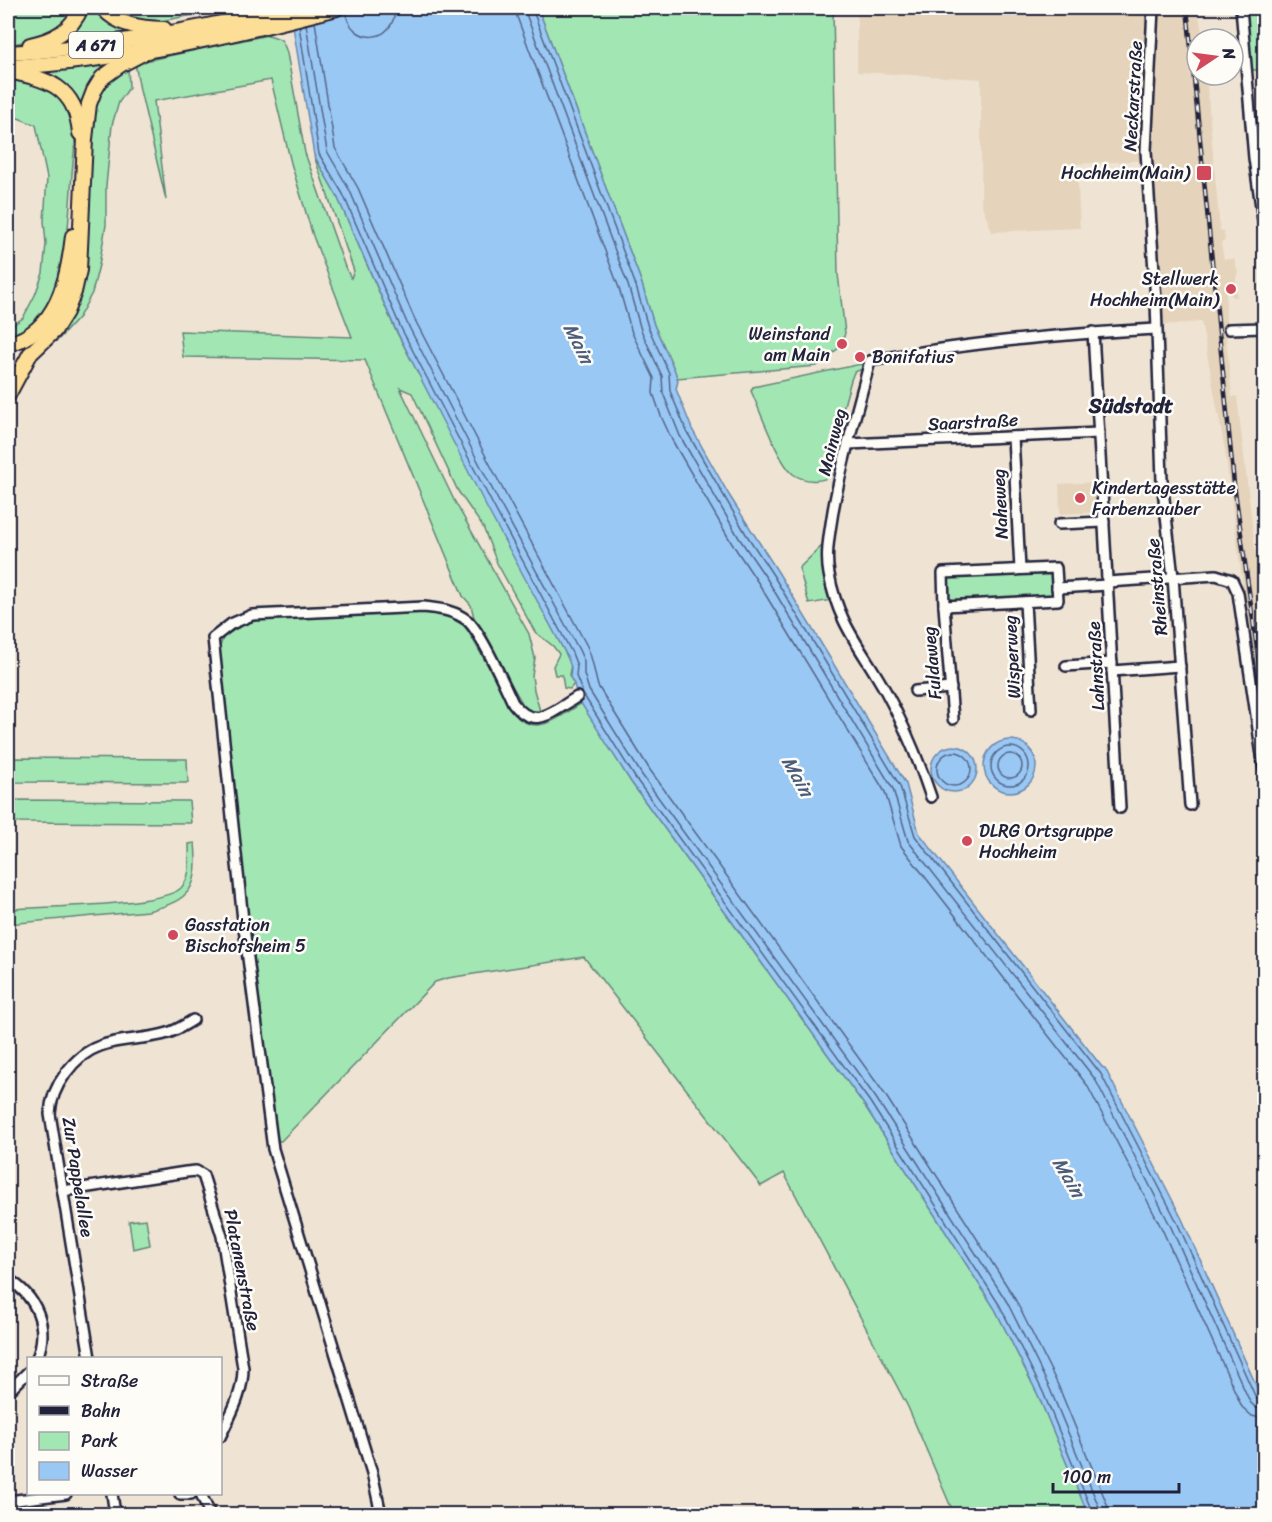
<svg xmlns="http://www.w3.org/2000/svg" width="1272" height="1522" viewBox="0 0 1272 1522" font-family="Sriracha,sans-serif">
  <rect width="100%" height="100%" fill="#efe4d4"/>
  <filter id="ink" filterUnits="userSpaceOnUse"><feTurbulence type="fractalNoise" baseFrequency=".0167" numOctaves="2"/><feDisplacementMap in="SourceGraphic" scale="12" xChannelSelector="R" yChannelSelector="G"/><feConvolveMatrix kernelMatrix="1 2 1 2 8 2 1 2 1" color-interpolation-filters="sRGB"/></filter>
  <g filter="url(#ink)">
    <g fill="#e5d4bb">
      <polygon points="857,8 1198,8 1203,39 1197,39 1197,75 1206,75 1220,230 1224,231 1225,241 1221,242 1222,248 1224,259 1234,259 1238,272 1236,278 1237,297 1233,297 1229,292 1226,292 1226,334 1232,397 1237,396 1264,625 1264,722 1240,566 1225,451 1201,322 1164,325 1151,160 1077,164 1080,228 992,232 981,203 981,79 857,72"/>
      <polygon points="1100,482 1101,512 1060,514 1059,484"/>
    </g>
    <g fill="#a2e7b3" stroke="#628477" stroke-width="1.5">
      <polygon points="8,8 75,8 61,30 44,38 8,45"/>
      <polygon points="85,8 96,8 102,15 134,31 50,43"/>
      <polygon points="131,8 230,8 161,21 132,19"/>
      <polygon points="538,8 833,8 838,274 845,333 841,346 817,366 677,378 672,364 654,325 641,281"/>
      <polygon points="1247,8 1264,8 1264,70 1251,70"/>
      <path d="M268,35C282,39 282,38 287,53L305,153L345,267L351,278L354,271L314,156L337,196L395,329L571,664L569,675L574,684L570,689L564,688L562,675H555L553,666L559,654L553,646L535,632L497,563L483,527L458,491L412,393L400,388L454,500L529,634L535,658L532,676L534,690L540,711L539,713H534L525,708L475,622L471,605L463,596L365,360L183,357L180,331L352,337L313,236L291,163L271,80L154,101L166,200L140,90L135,63Z"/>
      <polygon points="114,61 100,73 82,125 76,105 22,72"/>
      <polygon points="128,65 129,88 119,102 112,125 106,186 106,225 99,265 92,293 79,317 57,341 52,342 51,339 64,322 94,101 106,80"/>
      <path d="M8,80C28,81 48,81 62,99C67,105 72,117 74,124C77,140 73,158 72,174C69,215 68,286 41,317C32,328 21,336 8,340V328L23,318L35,295L43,273L46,244L44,221L47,178L36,125L8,114Z"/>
      <path d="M861,364L863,369L854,372L851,380L835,438L832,475C822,483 804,482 793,474C778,462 760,410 751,391L753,387Z"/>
      <polygon points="823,545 825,575 832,600 809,604 799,568"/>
      <polygon points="1052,571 1053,596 949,603 947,576"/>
      <path d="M424,611L442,613L465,626L518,718C541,736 561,715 582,703L631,782L865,1106L995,1309L1038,1395L1088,1514H954L908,1407L784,1173L761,1186L584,957L448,978L435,982L281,1141L274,1140L246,915L218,651L224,636L241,626L260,619Z"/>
      <polygon points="10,758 187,759 188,783 9,782"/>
      <polygon points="8,800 189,801 191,823 8,822"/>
      <path d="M195,843C199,887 192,900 148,911L8,924V909C39,907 163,906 181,888C192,876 189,860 189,844Z"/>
      <polygon points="146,1219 150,1245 133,1249 129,1221"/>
    </g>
    <g fill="#9ac8f5" stroke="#6a86ab" stroke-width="1.5">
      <polygon points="290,8 367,8 370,14 372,13 372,8 538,8 641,281 654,325 675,371 678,381 676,389 692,429 729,495 778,572 906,784 919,833 1102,1067 1105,1068 1182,1219 1264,1403 1264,1514 1088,1514 1038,1395 995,1309 865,1106 631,782 577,697 574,684 570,677 571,667 567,656 488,510 395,328 337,196 314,155"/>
      <circle cx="1010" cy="766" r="26"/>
      <circle cx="954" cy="769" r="23"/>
    </g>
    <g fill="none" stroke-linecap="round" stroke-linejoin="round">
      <g stroke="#526485" stroke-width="1.5">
        <polyline points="516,8 517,17 619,288 632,333 654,378 653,393 661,416 672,440 731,542 759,584 885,792 901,846 1087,1085 1162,1229 1242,1407 1252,1416 1264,1419"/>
        <polyline points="525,8 526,14 628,285 641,330 662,376 663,393 680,436 739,538 767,579 893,789 908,841 1095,1079 1170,1225 1250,1402 1256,1408 1264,1410"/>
        <polyline points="532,8 635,283 648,327 669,373 670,391 687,432 746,534 773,575 900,786 915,836 1101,1074 1177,1222 1256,1398 1260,1402 1264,1402"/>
        <path d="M345,10C350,46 395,45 395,8"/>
        <path d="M315,22L335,148L358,188L415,320L508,499L587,646C593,659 594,672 598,686L650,770L884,1093L1014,1297L1058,1385L1107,1504L1109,1514"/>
        <polyline points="306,24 327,151 350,191 407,323 500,504 579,650 584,661 584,674 589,690 642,775 876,1098 1007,1302 1050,1389 1099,1507 1100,1514"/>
        <polyline points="299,26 319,154 343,194 400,326 494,507 572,653 577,666 576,676 583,694 636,779 870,1102 1000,1306 1043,1392 1093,1514"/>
        <circle cx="1010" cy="766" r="19"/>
        <circle cx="954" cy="769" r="17"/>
        <circle cx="1010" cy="766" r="12"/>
      </g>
      <defs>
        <g id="minor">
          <polyline points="1153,8 1146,151 1156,301 1162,481 1173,577 1190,805"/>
          <polyline points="1241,8 1254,158 1264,227"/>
          <polyline points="1229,329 1264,328"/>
          <polyline points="1093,332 1120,808"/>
          <polyline points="1013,437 1020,569"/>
          <polyline points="848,444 1099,433"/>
          <polyline points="1059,524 1104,522"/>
          <polygon points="1056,568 1058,600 944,606 943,573"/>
          <polyline points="1107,582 1216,575 1232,580 1238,593 1264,769"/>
          <polyline points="1057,588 1108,585"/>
          <polyline points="1025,602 1031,710"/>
          <polyline points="944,606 953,719"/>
          <polyline points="1066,666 1112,663"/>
          <polyline points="1112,671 1180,666"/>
          <polyline points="915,691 951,688"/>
          <path d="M931,797C919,761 904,725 886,692C863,650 838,625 829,574C825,553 830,532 833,511C842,460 857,411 870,361C964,343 1060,334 1156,329"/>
          <path d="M63,1191L186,1172L196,1171L203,1175L222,1236L243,1368C243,1394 231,1414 220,1437"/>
          <path d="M8,1279C36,1296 50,1326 37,1358"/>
          <path d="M90,1358L50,1114C51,1087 74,1055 100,1046C121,1038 146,1040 168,1033C177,1030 185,1025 193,1020"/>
          <polyline points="8,1392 28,1372"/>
          <polyline points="112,1494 115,1514"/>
          <polyline points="180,1494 191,1494"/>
          <polyline points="201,1494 210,1514"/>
          <polyline points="8,1501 66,1494"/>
          <path d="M381,1514L372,1473L273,1149L243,920L213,638L231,624L252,615L424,607C439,609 455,610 468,621C482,634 504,684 513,703C535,732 553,711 577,697"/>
        </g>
        <g id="highway">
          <path d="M103,8C119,26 140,28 164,29"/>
          <path d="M30,45C54,40 71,31 81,8"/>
          <path d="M8,53C103,48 196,30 289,8"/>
          <path d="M13,67C122,60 231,36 337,8"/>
          <path d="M8,71C47,79 76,86 80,133"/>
          <path d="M8,344C57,332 68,280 73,236"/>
          <polyline points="8,395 30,354 54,331 66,312 74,292 79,270 85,139 89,104 94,91 102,78 120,65 151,49"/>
        </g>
      </defs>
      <use href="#minor" stroke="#22223b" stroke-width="14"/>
      <use href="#highway" stroke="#22223b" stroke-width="18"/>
      <use href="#minor" stroke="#fdfcf7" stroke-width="9"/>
      <use href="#highway" stroke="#fdde96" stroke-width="14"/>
      <defs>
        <polyline id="rail" points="1187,8 1234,484 1264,699"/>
      </defs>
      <use href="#rail" stroke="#22223b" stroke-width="4.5"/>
      <use href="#rail" stroke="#fdfcf7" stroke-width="2" stroke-dasharray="7" stroke-linecap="butt"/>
    </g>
  </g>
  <g fill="#d1495b" stroke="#fdfcf7" stroke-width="2">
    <rect x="1196" y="165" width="16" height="16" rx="3"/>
    <circle cx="1231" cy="289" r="6"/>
    <circle cx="842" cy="344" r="6"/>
    <circle cx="860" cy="357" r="6"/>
    <circle cx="1080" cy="498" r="6"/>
    <circle cx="967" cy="841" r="6"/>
    <circle cx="173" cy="935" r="6"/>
  </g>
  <g text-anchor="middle" stroke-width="5" stroke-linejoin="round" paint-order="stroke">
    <rect fill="#fdfcf7" stroke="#646373" stroke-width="1.5" x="69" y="32" width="54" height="26" rx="4.5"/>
    <g font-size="16" font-weight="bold" fill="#22223b">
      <text x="96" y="51">A 671</text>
    </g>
    <g font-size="18" fill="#22223b" stroke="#fdfcf7">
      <text transform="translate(1133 96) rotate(-87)" y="6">Neckarstraße</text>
      <text transform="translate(973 422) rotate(-3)" y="6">Saarstraße</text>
      <text transform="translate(832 442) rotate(-76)" y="6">Mainweg</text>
      <text transform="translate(1000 504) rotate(-93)" y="6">Naheweg</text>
      <text transform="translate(1157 587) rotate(-95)" y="6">Rheinstraße</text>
      <text transform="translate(1012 657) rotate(-93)" y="6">Wisperweg</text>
      <text transform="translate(932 663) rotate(-95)" y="6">Fuldaweg</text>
      <text transform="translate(1096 666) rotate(-93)" y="6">Lahnstraße</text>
      <text transform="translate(78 1177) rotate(81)" y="6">Zur Pappelallee</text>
      <text transform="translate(242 1270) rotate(79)" y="6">Platanenstraße</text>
    </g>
    <g font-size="18" fill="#22223b" stroke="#fdfcf7" text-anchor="start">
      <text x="1190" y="179" text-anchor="end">Hochheim(Main)</text>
      <text x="1219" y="285" text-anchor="end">Stellwerk<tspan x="1219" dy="21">Hochheim(Main)</tspan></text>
      <text x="830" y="340" text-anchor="end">Weinstand<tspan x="830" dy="21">am Main</tspan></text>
      <text x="872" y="363">Bonifatius</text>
      <text x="1092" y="494">Kindertagesstätte<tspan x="1092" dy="21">Farbenzauber</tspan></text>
      <text x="979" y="837">DLRG Ortsgruppe<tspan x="979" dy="21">Hochheim</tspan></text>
      <text x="185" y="931">Gasstation<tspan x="185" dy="21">Bischofsheim 5</tspan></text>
    </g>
    <g font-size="20" font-style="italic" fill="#4c5c7c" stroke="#fdfcf7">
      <text transform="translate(579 343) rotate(63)" y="7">Main</text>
      <text transform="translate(798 776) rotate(60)" y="7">Main</text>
      <text transform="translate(1069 1177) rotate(59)" y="7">Main</text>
    </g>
    <g font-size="21" font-weight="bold" fill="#22223b" stroke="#fdfcf7">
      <text x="1131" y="413">Südstadt</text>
    </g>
  </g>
  <rect width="1272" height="1522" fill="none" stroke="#fdfcf7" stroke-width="30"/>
  <rect x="15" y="15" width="1242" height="1492" fill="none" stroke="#22223b" stroke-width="2" filter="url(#ink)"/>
  <rect x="27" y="1357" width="195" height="138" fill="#fdfcf7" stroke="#a5a5ac" stroke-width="1.5"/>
  <rect x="39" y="1376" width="30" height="9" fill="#fdfcf7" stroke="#a5a5ac" stroke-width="1.5"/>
  <text x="81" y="1387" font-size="18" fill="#22223b">Straße</text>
  <rect x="39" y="1406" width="30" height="9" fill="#22223b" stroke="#a5a5ac" stroke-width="1.5"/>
  <text x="81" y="1417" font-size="18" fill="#22223b">Bahn</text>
  <rect x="39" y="1432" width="30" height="18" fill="#a2e7b3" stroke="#a5a5ac" stroke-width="1.5"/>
  <text x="81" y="1447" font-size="18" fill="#22223b">Park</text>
  <rect x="39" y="1462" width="30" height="18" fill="#9ac8f5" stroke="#a5a5ac" stroke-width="1.5"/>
  <text x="81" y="1477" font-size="18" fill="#22223b">Wasser</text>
  <g transform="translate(1215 57) rotate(77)"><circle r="28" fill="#fdfcf7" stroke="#a5a5ac" stroke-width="1.5"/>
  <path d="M0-4.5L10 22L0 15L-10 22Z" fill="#d1495b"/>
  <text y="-9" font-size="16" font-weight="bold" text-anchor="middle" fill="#22223b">N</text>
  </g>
  <path d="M1053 1483v9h126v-9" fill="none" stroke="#22223b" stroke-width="3"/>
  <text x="1062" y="1483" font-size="18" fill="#22223b" stroke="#fdfcf7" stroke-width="4.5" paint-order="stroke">100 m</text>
</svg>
